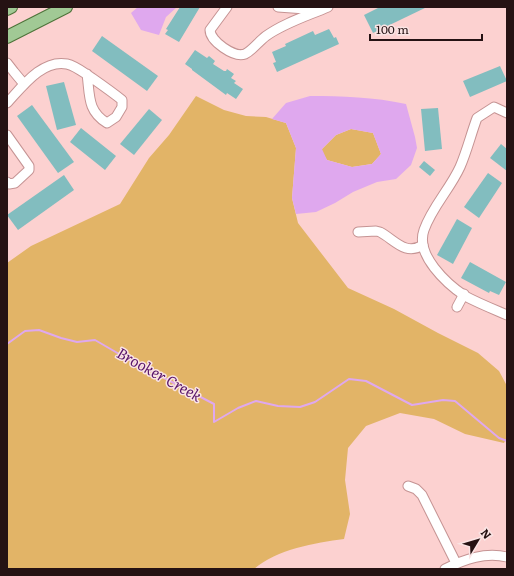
<svg xmlns="http://www.w3.org/2000/svg" width="514" height="576" viewBox="0 0 514 576" font-family="Literata,serif">
  <rect width="100%" height="100%" fill="#fcd1d0"/>
  <g fill="#e2b467">
    <path d="M196,96L224,110L246,116L266,117L286,123L296,148L292,198L298,223L348,288L394,309L438,333L478,353L499,371L507,386V437L504,443L465,434L434,419L400,413L366,426L348,448L345,480L350,514L344,539C315,543 277,549 254,569H7V263L31,246L120,204L149,158L169,135Z"/>
    <polygon points="351,129 373,133 381,154 372,164 352,167 327,160 321,150 336,135"/>
  </g>
  <g fill="#dfa8ee" fill-rule="evenodd">
    <polygon points="138,7 177,7 166,17 159,35 141,30 131,13"/>
    <path d="M310,96C342,96 374,97 406,104L415,137L417,148L411,165L396,179L377,182L353,192L335,203L316,212L296,214L292,198L296,148L286,123L272,119L286,103ZM351,129L373,133L381,154L372,164L352,167L327,160L322,149L336,135Z"/>
  </g>
  <g fill="none" stroke-linecap="round" stroke-linejoin="round">
    <polyline stroke="#dfa8ee" stroke-width="2" points="7,344 25,331 39,330 61,338 77,342 95,340 126,358 214,404 214,422 238,408 256,401 278,406 300,407 315,402 349,379 366,381 412,405 443,400 455,401 499,438 507,441"/>
  </g>
  <g fill="#82bdbf">
    <polygon points="180,7 200,7 179,42 165,34 168,30 166,29"/>
    <polygon points="380,7 427,7 373,33 364,15"/>
    <polygon points="329,29 334,38 336,37 339,44 277,72 273,63 276,62 272,52 286,46 285,44 313,31 315,35"/>
    <polygon points="102,36 158,76 147,91 92,51"/>
    <polygon points="195,50 207,58 209,56 215,61 213,64 224,71 226,71 227,69 234,74 231,78 236,81 234,83 243,89 236,99 227,93 226,95 192,70 192,69 185,64"/>
    <polygon points="500,66 507,81 470,97 463,81"/>
    <polygon points="64,82 76,125 57,130 46,86"/>
    <polygon points="32,105 74,162 58,173 17,116"/>
    <polygon points="438,108 442,149 425,151 421,109"/>
    <polygon points="149,109 162,120 134,155 120,144"/>
    <polygon points="81,128 116,156 105,170 70,142"/>
    <polygon points="501,144 507,149 507,171 490,158"/>
    <polygon points="424,161 435,170 430,176 419,167"/>
    <polygon points="488,173 502,183 479,218 464,207"/>
    <polygon points="64,175 74,190 18,230 7,215"/>
    <polygon points="457,219 472,228 453,264 437,255"/>
    <polygon points="470,262 506,282 499,295 490,291 489,293 461,278"/>
  </g>
  <g fill="none" stroke-linecap="round" stroke-linejoin="round">
    <defs>
      <g id="minor">
        <path d="M227,7L210,30C210,41 234,58 245,54C253,50 259,41 266,36C284,23 307,16 328,7"/>
        <polyline points="278,7 319,10"/>
        <polyline points="7,63 14,72 24,84"/>
        <path d="M7,103C22,87 42,59 67,64C76,66 84,73 92,78C102,85 112,92 122,100V107L116,117L107,123C87,111 90,95 87,74"/>
        <path d="M507,113L494,107L477,118C471,134 467,151 460,167C450,189 432,207 424,230C415,255 447,284 465,296C478,303 493,309 507,315"/>
        <polyline points="7,135 29,166 29,170 15,183 9,184 7,182"/>
        <path d="M358,232L376,231L380,232C395,240 405,256 423,245"/>
        <polyline points="457,307 464,294"/>
        <polyline points="408,486 416,489 422,495 456,563"/>
        <path d="M445,569C465,559 485,552 507,557"/>
      </g>
      <g id="major">
        <polyline points="7,9 11,7"/>
        <polyline points="7,37 66,7"/>
      </g>
    </defs>
    <use href="#minor" stroke="#c59393" stroke-width="11"/>
    <use href="#major" stroke="#4d7239" stroke-width="14"/>
    <use href="#minor" stroke="#fff" stroke-width="9"/>
    <use href="#major" stroke="#a1c995" stroke-width="12"/>
  </g>
  <g text-anchor="middle" stroke-width="3" stroke-linejoin="round" paint-order="stroke">
    <g font-size="15" font-style="italic" fill="#59166a" stroke="#fae4e4">
      <text transform="translate(159 375) rotate(29)" y="5">Brooker Creek</text>
    </g>
  </g>
  <rect width="514" height="576" fill="none" stroke="#251213" stroke-width="16"/>
  <g transform="translate(478 540) rotate(52)" stroke="#fae4e4" stroke-width="3" paint-order="stroke">
  <path d="M0-3L7 15L0 10L-7 15Z" fill="#251213"/>
  <text y="-6" font-size="11" font-weight="bold" text-anchor="middle" fill="#251213">N</text>
  </g>
  <path d="M370 34v6h112v-6" fill="none" stroke="#251213" stroke-width="2"/>
  <text x="376" y="34" font-size="12" fill="#251213" stroke="#fae4e4" stroke-width="3" paint-order="stroke">100 m</text>
</svg>
